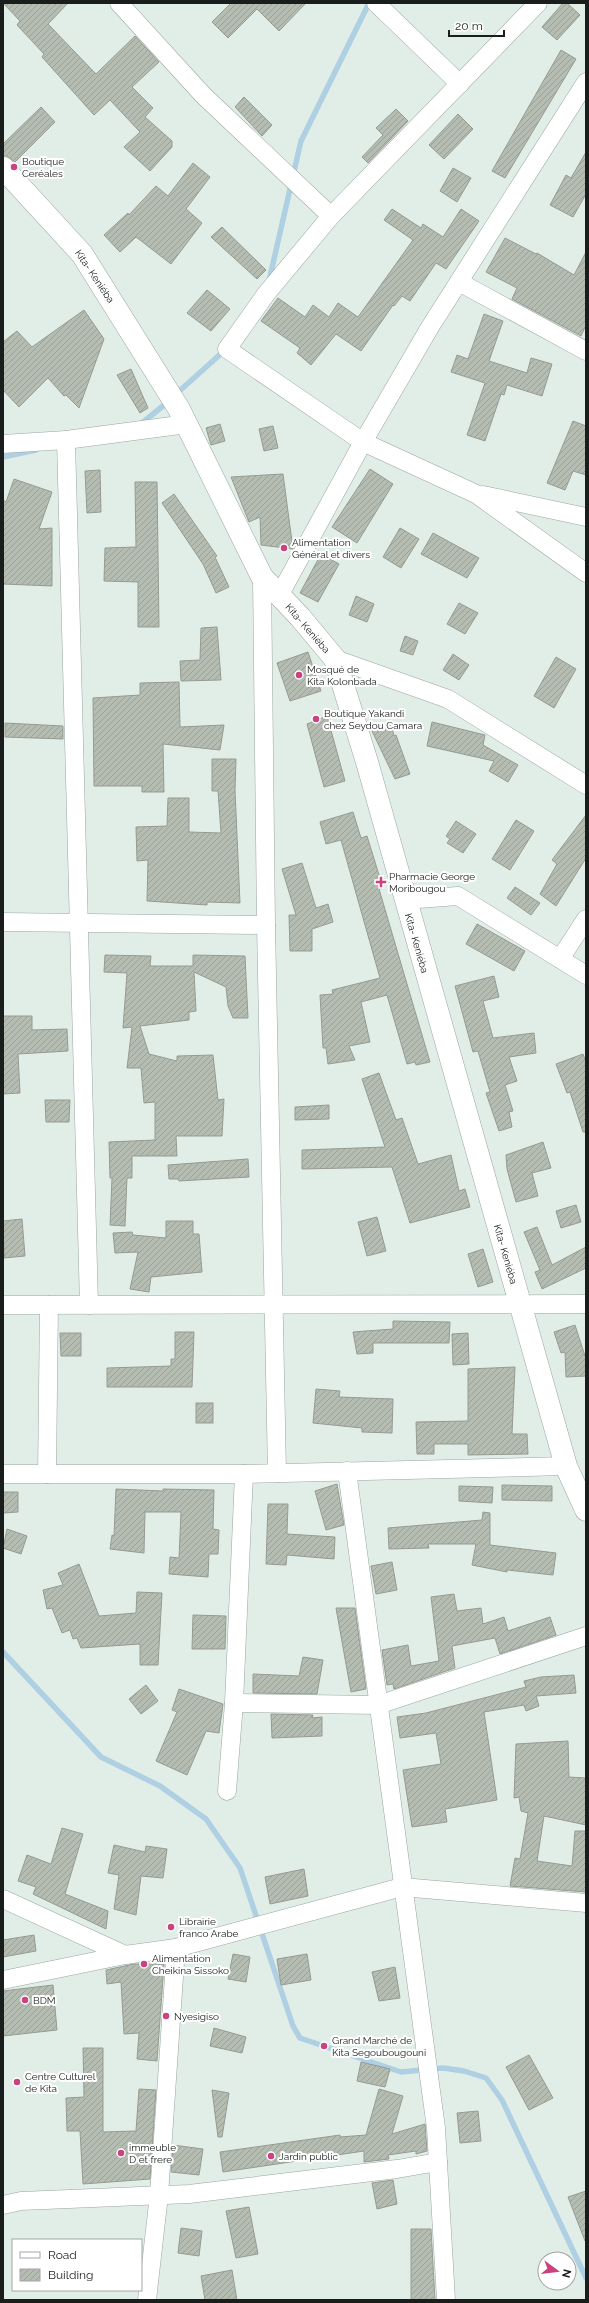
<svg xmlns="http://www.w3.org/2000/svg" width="589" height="2303" viewBox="0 0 589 2303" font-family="Raleway,sans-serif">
  <defs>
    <pattern id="building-hatch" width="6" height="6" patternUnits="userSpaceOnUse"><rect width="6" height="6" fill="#b5bcb1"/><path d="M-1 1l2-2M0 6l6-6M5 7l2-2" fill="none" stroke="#9ba198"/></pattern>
  </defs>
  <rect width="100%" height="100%" fill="#e1eee8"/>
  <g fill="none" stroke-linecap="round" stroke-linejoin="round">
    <g stroke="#afcfe2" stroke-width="5.5">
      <polyline points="269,281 301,141 369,3"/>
      <polyline points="175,395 225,350"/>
      <polyline points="142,423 169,401"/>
      <polyline points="3,457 36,450"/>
      <polyline points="3,1652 101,1757 160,1786 206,1819 240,1868 293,2026 300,2038 401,2072 443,2068 464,2071 486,2078 502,2100 586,2278"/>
    </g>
  </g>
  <g fill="url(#building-hatch)" stroke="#969b91">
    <polygon points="3,3 68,3 48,24 96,74 135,36 159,62 132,87 153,108 145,117 172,141 172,147 150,171 124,147 140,132 110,100 94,115 42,57 44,54 17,25 20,21"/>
    <polygon points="231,3 306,3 279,31 257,9 228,38 212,22"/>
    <polygon points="563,3 567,3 580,15 557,40 542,27"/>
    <polygon points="561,50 576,59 505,178 492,171"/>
    <polygon points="244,97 272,125 262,136 235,107"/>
    <polygon points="41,107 55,122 15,162 7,156 3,156 3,144"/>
    <polygon points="396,109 408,121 368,163 362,157 383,135 376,128"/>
    <polygon points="458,114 473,129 444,159 429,145"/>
    <polygon points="586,152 586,194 573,217 550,205 566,175 571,178"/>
    <polygon points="193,163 210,177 186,209 202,223 171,264 136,237 120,252 104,235 128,213 129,215 156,186 168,196"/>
    <polygon points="453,168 471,178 457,202 440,191"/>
    <polygon points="392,209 421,228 423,224 443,237 461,209 479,221 446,269 436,263 410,301 402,296 394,306 393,305 361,351 336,334 311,365 297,353 300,348 261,321 278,298 305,317 313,305 329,317 338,303 358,317 413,240 384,220"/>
    <polygon points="222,227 266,270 257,279 211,237"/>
    <polygon points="505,238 536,254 537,253 574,275 586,252 586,325 581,336 512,299 517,288 486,272"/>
    <polygon points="207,290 230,309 211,331 187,313"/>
    <polygon points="84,310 104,339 79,408 66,395 64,396 48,378 19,407 3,390 3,342 17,331 32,347"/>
    <polygon points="484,314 503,321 489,361 527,373 531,358 552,364 542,396 507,385 504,395 501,394 485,441 467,435 485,383 451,372 457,355 468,359"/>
    <polygon points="131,369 148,408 140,413 117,375"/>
    <polygon points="573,421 586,426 586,475 573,471 565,490 547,483"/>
    <polygon points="220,424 225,441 211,445 206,428"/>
    <polygon points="273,426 278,448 264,451 259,429"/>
    <polygon points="370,469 393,484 357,543 332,527"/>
    <polygon points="100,470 101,512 87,513 85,471"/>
    <polygon points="283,474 293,549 261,545 260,517 249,522 231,477"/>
    <polygon points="14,479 52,492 39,529 52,528 52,586 3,584 3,500 6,502"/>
    <polygon points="135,482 157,482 159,627 138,627 138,582 104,581 105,548 136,547"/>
    <polygon points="174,494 217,556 215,557 229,587 216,593 203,564 162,503"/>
    <polygon points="400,528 419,539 401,568 383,557"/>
    <polygon points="433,533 479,558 467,578 421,554"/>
    <polygon points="321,554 339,564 318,602 300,593"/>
    <polygon points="356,596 374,604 367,622 349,615"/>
    <polygon points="459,603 478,613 465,634 447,624"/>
    <polygon points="217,627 221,680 181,681 180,661 200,660 201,628"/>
    <polygon points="405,636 418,641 413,655 400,651"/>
    <polygon points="308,652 321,691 290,701 277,663"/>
    <polygon points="453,654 469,665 459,680 443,670"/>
    <polygon points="556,657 576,669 554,708 534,696"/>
    <polygon points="179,682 180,727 224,725 220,750 163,744 164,792 142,792 142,786 94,786 93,698 140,695 140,683"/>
    <polygon points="327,716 345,781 324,787 307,724"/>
    <polygon points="432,722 485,735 483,745 518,765 508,782 489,771 494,761 427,746"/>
    <polygon points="5,723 63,726 63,739 5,737"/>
    <polygon points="391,724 394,736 396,735 410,774 395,779 372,731"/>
    <polygon points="212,759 236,759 235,791 240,903 207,902 207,905 147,901 148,860 137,861 136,827 167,826 168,798 189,798 189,832 221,833 218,791 212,791"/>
    <polygon points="353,812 361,838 367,836 383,888 379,889 430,1062 416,1065 415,1062 407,1064 387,995 361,1002 370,1042 349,1046 355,1060 328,1064 326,1048 323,1048 320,995 333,994 332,990 380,978 341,840 326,844 320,822"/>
    <polygon points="586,815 586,858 556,906 540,894 557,864 552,860"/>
    <polygon points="516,820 534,831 510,870 492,859"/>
    <polygon points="456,821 476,834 463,853 447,843 450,839 446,836"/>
    <polygon points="302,863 316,908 328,904 333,922 312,929 312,951 290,951 289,915 296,915 282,869"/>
    <polygon points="515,887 540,903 531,915 507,898"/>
    <polygon points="477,924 525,951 514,971 466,944"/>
    <polygon points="105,955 151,956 150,966 193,966 193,955 245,956 248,1018 233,1018 228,1006 226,987 194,972 196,1011 189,1012 189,1020 140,1026 149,1054 177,1061 177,1056 213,1055 218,1100 224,1099 222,1136 176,1136 177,1156 132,1156 132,1178 127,1178 125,1226 110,1225 112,1178 110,1178 109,1142 155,1140 155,1102 144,1103 141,1068 127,1068 132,1027 123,1028 127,973 104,972"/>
    <polygon points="494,976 499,997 483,1001 493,1038 534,1033 536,1053 509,1057 517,1081 505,1085 513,1111 509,1112 512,1127 499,1131 486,1093 490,1092 478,1051 473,1052 455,986"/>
    <polygon points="3,1016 32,1016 32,1030 67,1029 68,1051 18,1054 20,1093 3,1094"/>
    <polygon points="583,1054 586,1062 586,1132 583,1132 570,1092 567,1093 556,1064"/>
    <polygon points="379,1073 396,1120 402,1118 418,1164 451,1155 459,1191 465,1189 470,1207 410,1223 392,1167 302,1169 302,1150 385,1147 362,1079"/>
    <polygon points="45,1100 70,1100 69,1122 46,1122"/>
    <polygon points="329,1105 329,1119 295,1120 295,1107"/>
    <polygon points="543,1142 551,1168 532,1173 538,1196 516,1202 507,1169 506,1155"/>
    <polygon points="248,1159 249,1177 179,1181 178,1179 169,1179 168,1165"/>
    <polygon points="576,1205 581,1222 561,1228 556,1211"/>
    <polygon points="377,1217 386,1251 367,1256 358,1222"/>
    <polygon points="22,1219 25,1256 4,1258 3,1221"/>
    <polygon points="166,1221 193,1221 193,1234 199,1234 202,1272 151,1277 149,1292 130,1289 138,1252 115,1253 113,1233 132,1232 133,1235 166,1238"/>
    <polygon points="537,1227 552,1265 586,1247 586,1268 542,1289 535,1272 540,1270 524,1232"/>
    <polygon points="483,1249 493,1282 478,1287 468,1254"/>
    <polygon points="393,1321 450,1322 449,1343 373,1343 373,1353 357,1354 353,1332 393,1329"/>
    <polygon points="575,1325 586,1359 586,1376 566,1377 565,1352 561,1353 554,1332"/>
    <polygon points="175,1332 194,1332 192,1387 107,1387 107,1368 171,1366 171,1359 175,1359"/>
    <polygon points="60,1333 81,1333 81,1356 61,1356"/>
    <polygon points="468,1333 469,1364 453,1365 452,1334"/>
    <polygon points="515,1367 512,1434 527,1434 528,1454 468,1455 468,1444 434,1444 434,1454 417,1454 416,1422 468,1421 468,1369"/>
    <polygon points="316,1389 340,1391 339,1397 393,1399 392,1433 362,1432 362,1428 313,1423"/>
    <rect x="196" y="1403" width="17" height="20"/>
    <polygon points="337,1484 344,1525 326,1530 315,1491"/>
    <polygon points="502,1485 552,1486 552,1501 502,1500"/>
    <polygon points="459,1486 493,1487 492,1503 459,1501"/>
    <polygon points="116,1489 163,1491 163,1489 214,1490 213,1529 219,1530 218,1554 209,1554 208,1577 169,1574 170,1557 179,1558 181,1512 145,1512 144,1553 110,1549 112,1535 114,1536"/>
    <polygon points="3,1492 18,1492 18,1512 3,1513"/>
    <polygon points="268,1504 288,1504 287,1534 335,1537 334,1559 287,1555 286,1565 266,1564"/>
    <polygon points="483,1512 490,1513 490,1545 556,1553 553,1575 507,1570 507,1572 472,1565 476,1544 428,1544 429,1548 389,1549 388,1528 482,1520"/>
    <polygon points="7,1529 27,1536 21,1554 3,1548"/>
    <polygon points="392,1562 397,1590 376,1594 371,1566"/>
    <polygon points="79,1564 99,1616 136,1613 137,1592 162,1593 158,1665 140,1665 140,1644 81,1648 77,1638 73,1639 70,1630 62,1633 52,1608 47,1609 43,1590 63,1585 58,1573"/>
    <polygon points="454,1594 457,1611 481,1608 483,1624 504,1617 508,1631 550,1617 556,1635 500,1654 495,1638 452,1646 455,1668 394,1689 393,1684 387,1685 382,1650 408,1645 411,1666 439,1661 431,1597"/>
    <polygon points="336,1608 355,1608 366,1689 351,1692"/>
    <polygon points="193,1615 226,1616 225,1649 192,1649"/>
    <polygon points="303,1657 323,1660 317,1694 253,1693 253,1674 299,1676"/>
    <polygon points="574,1675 576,1693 536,1696 539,1706 526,1711 524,1705 484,1712 497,1800 445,1809 447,1822 412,1827 403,1770 441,1764 436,1733 400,1738 397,1717 426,1713 526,1687 524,1681 541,1677"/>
    <polygon points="146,1685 158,1701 141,1714 129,1699"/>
    <polygon points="179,1689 223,1704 219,1733 206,1731 187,1775 156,1761 177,1712 172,1710"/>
    <polygon points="271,1714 313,1715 312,1718 322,1717 322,1736 272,1738"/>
    <polygon points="568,1741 569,1777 586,1778 586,1825 544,1816 537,1861 572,1866 575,1831 586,1831 586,1892 510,1886 515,1858 520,1859 528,1813 521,1811 519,1797 514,1798 516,1744"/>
    <polygon points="62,1828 83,1834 65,1894 108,1911 106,1929 33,1894 36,1887 18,1881 27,1855 51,1864"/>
    <polygon points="114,1845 145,1852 146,1846 167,1849 163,1878 141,1876 136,1915 114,1909 119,1875 108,1873"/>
    <polygon points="304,1869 308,1896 270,1904 265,1877"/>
    <polygon points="34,1935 36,1951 3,1957 3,1940"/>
    <polygon points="233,1954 250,1957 246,1982 228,1979"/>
    <polygon points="307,1954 311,1980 281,1985 277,1959"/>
    <polygon points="134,1964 164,1964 157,2061 137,2059 139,2033 124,2034 121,1982 107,1984 106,1970"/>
    <polygon points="395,1967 400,1998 379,2001 372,1972"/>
    <polygon points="53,1985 57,2030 3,2036 3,1991"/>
    <polygon points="214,2028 246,2037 242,2053 210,2046"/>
    <polygon points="83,2048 103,2048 103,2132 136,2131 139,2089 156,2090 150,2179 83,2184 80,2131 67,2131 66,2098 84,2097"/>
    <polygon points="529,2055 553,2098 529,2110 506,2067"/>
    <polygon points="361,2062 390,2069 385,2087 357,2081"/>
    <polygon points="379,2089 403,2096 392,2134 425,2124 427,2151 416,2154 416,2151 388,2155 389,2159 364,2162 364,2151 223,2172 220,2152 340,2135 340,2137 366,2135"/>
    <polygon points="212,2090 229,2093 222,2137 218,2137"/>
    <polygon points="478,2111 481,2141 460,2143 457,2113"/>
    <polygon points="173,2145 203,2149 199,2175 171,2172"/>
    <polygon points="393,2180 397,2204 377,2209 372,2183"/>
    <polygon points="586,2191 586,2241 585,2241 568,2197"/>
    <polygon points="249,2207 258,2254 236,2258 226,2211"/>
    <polygon points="181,2228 202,2231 199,2256 178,2253"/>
    <polygon points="411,2229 431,2229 435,2300 411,2300"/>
    <polygon points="232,2270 237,2300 205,2300 201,2276"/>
  </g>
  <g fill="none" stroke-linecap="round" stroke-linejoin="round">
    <defs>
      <g id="minor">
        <polyline points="119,3 203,95 331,216"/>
        <polyline points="376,3 460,84"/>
        <polyline points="538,3 331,216 266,294 227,349 363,442 476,494 586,573"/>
        <polyline points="459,282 586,351"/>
        <polyline points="66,440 89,1305"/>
        <polyline points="3,444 66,440 187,424"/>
        <polyline points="483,495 586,517"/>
        <polyline points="262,577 266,925 277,1473"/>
        <polyline points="279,596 363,442 430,327 586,82"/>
        <polyline points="335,659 448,699 586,785"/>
        <polyline points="405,900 458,896 586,975"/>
        <polyline points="3,922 266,925"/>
        <polyline points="560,959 586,919"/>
        <polyline points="3,1305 586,1304"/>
        <polyline points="347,1471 436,2128 446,2300"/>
        <polyline points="3,1474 244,1474 566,1466"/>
        <polyline points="47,1474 49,1305"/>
        <polyline points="234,1703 378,1705 586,1636"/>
        <polyline points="227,1791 234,1703 244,1474"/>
        <polyline points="3,1899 125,1955"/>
        <polyline points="3,1980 125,1955 176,1948 402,1887 586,1903"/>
        <polyline points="3,2205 21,2201 189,2194 397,2169 438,2162"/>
        <polyline points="147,2300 159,2195 176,1948"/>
      </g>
      <polyline id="primary" points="3,168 82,254 179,409 262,577 300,617 335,659 367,762 566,1466 586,1510"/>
    </defs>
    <use href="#minor" stroke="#9aa6a0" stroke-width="19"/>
    <use href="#primary" stroke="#9aa6a0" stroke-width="23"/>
    <use href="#minor" stroke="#fff" stroke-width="18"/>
    <use href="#primary" stroke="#fff" stroke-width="22"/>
  </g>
  <g fill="#cb427f" stroke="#fff" stroke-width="1.5">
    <circle cx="14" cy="167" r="4"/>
    <circle cx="284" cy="548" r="4"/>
    <circle cx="299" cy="675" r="4"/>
    <circle cx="316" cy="719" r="4"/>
    <path d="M379 876h4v4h4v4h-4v4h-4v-4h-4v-4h4z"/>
    <circle cx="171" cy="1927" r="4"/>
    <circle cx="144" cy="1964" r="4"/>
    <circle cx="25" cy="2000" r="4"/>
    <circle cx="166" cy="2016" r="4"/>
    <circle cx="324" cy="2046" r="4"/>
    <circle cx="17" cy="2082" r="4"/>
    <circle cx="121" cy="2153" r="4"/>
    <circle cx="271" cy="2156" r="4"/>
  </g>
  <g text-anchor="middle" stroke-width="4" stroke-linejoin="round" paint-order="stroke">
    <g font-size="10" fill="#191d1b" stroke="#fff" text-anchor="start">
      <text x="22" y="165">Boutique<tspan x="22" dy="12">Ceréales</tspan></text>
      <text x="292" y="546">Alimentation<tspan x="292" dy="12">Général et divers</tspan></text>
      <text x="307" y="673">Mosqué de<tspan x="307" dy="12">Kita Kolonbada</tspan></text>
      <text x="324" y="717">Boutique Yakandi<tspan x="324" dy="12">chez Seydou Camara</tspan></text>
      <text x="389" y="880">Pharmacie George<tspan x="389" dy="12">Moribougou</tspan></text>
      <text x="179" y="1925">Librairie<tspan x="179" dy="12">franco Arabe</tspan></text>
      <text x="152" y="1962">Alimentation<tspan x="152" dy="12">Cheikina Sissoko</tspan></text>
      <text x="33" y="2004">BDM</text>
      <text x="174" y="2020">Nyesigiso</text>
      <text x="332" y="2044">Grand Marché de<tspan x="332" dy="12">Kita Segoubougouni</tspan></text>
      <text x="25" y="2080">Centre Culturel<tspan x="25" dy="12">de Kita</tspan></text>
      <text x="129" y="2151">immeuble<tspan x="129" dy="12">D et frere</tspan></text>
      <text x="279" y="2160">Jardin public</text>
    </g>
    <g font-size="10" fill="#191d1b" stroke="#fff">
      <text transform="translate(95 276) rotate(56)" y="4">Kita- Keniéba</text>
      <text transform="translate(308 628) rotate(49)" y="4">Kita- Keniéba</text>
      <text transform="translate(417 943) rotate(74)" y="4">Kita- Keniéba</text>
      <text transform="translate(506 1254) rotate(74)" y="4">Kita- Keniéba</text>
    </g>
  </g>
  <rect width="589" height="2303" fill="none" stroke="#191d1b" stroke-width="8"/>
  <rect x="12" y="2239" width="130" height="52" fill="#ffffff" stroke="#a3a5a4"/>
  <rect x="20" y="2252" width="20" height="6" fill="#ffffff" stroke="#a3a5a4"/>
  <text x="48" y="2259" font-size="12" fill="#191d1b">Road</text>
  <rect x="20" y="2269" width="20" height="12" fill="url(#building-hatch)" stroke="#a3a5a4"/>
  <text x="48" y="2279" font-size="12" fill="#191d1b">Building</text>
  <g transform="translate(557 2271) rotate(105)"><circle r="19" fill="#ffffff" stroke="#a3a5a4"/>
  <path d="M0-3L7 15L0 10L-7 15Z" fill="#cb427f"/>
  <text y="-6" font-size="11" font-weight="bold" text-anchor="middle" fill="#191d1b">N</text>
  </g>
  <path d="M449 30v6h55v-6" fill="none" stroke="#191d1b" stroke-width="2"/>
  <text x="455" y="30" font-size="12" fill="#191d1b" stroke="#ffffff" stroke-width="3" paint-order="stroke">20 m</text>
</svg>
